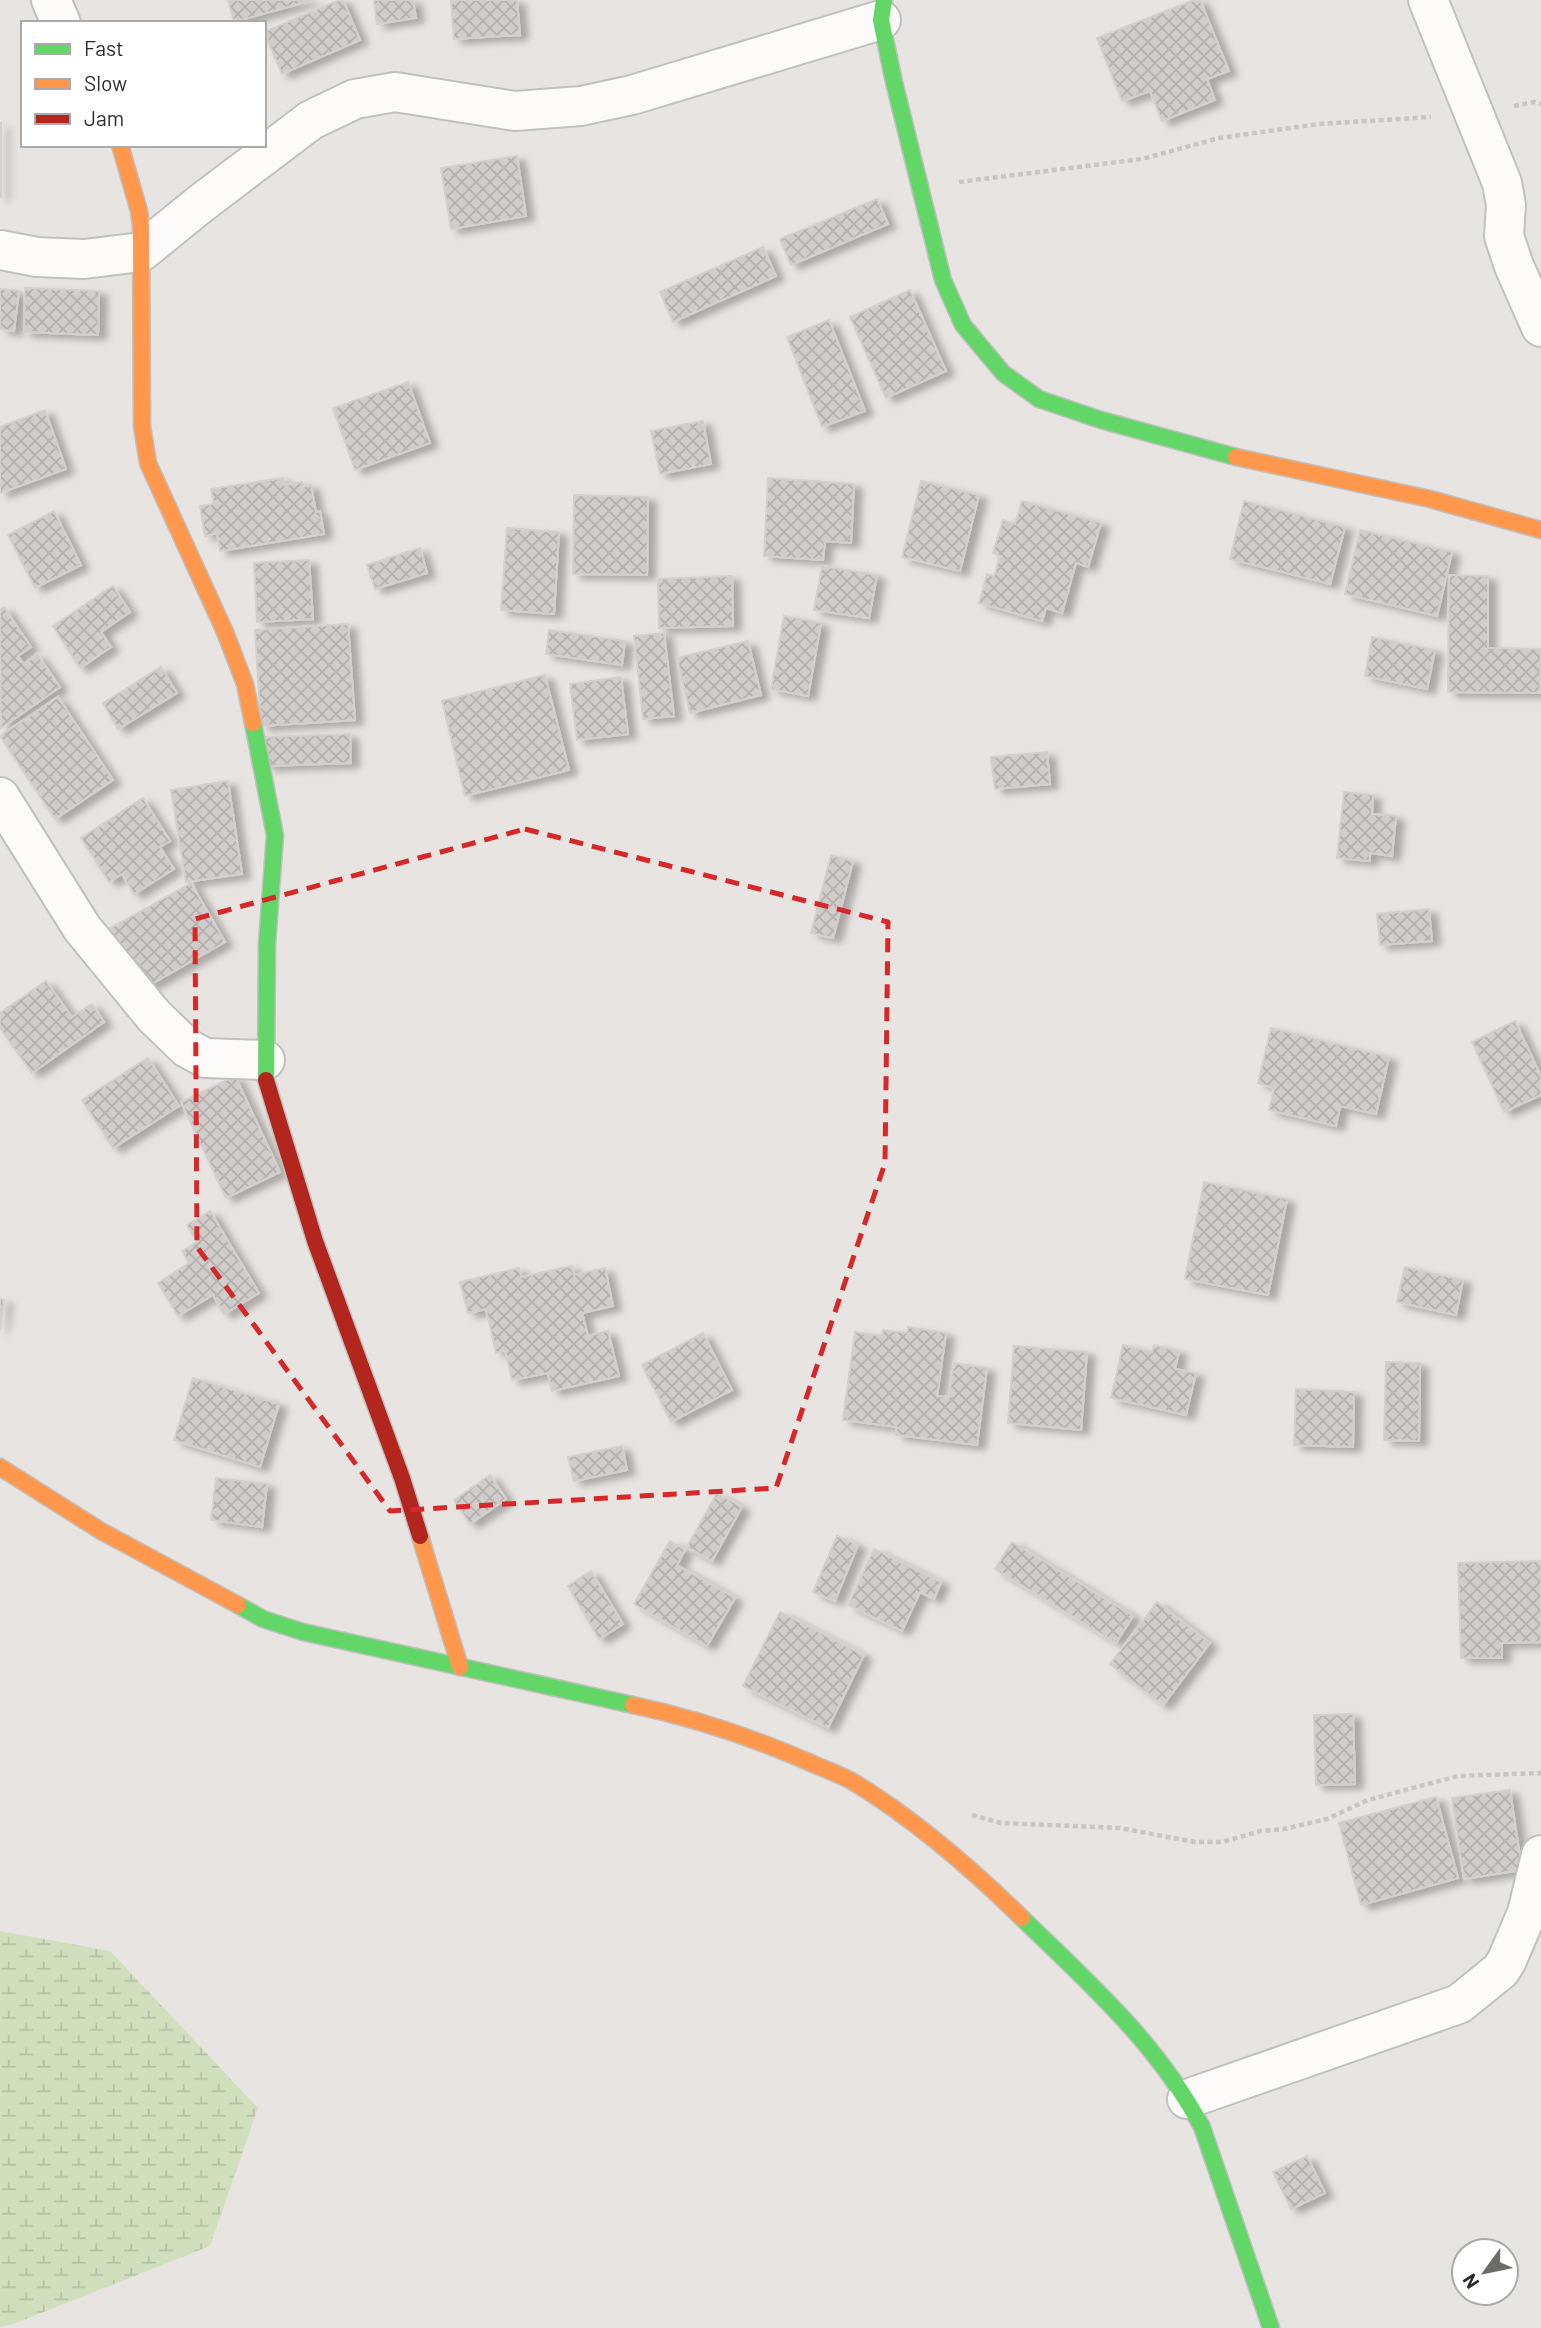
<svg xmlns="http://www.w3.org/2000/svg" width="1541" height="2328" viewBox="0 0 1541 2328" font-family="Barlow,sans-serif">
  <defs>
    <pattern id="wetland-marsh" width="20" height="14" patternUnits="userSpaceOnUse" patternTransform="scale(1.75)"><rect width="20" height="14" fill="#d0e0bd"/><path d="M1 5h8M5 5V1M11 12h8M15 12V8" fill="none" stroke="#b3c0a3"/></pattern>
    <pattern id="building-cross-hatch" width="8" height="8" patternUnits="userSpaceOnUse" patternTransform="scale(1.75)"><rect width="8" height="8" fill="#d0cdca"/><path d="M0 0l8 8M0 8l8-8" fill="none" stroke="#b3b0ae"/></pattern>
    <filter id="shadow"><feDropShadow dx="8" dy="4.5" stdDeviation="3.5" flood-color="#0004"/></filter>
  </defs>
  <rect width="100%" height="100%" fill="#e8e4e1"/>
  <polygon fill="url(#wetland-marsh)" points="0,1931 110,1951 258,2108 210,2246 11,2325 0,2327"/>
  <g fill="url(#building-cross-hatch)" stroke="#d3d0cd" stroke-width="2" filter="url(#shadow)">
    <polygon points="228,0 313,0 234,22"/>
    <polygon points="339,0 343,0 360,40 282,74 264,32"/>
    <polygon points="374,0 413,0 416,18 377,24"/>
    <polygon points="451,0 517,0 520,35 454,39"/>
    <polygon points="1194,0 1200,0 1229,71 1207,79 1215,100 1162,121 1150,91 1122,101 1097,38"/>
    <rect x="0" y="123" width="1" height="74"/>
    <polygon points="517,156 526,216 451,229 441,168"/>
    <polygon points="877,199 888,224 791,265 780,239"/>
    <polygon points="763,247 776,276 673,322 660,292"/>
    <polygon points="25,288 99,291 98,335 24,332"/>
    <polygon points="0,289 19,291 14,331 0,329"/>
    <polygon points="910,290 946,371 886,398 850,317"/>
    <polygon points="829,320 865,411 822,427 787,337"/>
    <polygon points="408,382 430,443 355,470 333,408"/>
    <polygon points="45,410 66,469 0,493 0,427"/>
    <polygon points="703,421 711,464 660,474 651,431"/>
    <polygon points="283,478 284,485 302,482 303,487 311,485 316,512 320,511 324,534 220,551 217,533 205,536 200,506 214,504 211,489"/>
    <polygon points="768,478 854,484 851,543 825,541 823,560 764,556"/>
    <polygon points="921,481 979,495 960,571 902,557"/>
    <polygon points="574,495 648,497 647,575 573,574"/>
    <polygon points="1022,501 1101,523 1088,567 1076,563 1062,613 1046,608 1042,621 979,603 987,574 994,576 1000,556 993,553 1003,520 1015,524"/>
    <polygon points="1244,501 1345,527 1330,584 1230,559"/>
    <polygon points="54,511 81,565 35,588 8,535"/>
    <polygon points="507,528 559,532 554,614 501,610"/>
    <polygon points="1360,530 1452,552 1437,616 1345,594"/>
    <polygon points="420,548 427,573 375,589 367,565"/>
    <polygon points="309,560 313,619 257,622 254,563"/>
    <polygon points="822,566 877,575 869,618 814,610"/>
    <polygon points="1449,575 1488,576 1488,648 1541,649 1540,693 1448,692"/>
    <polygon points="732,576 733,626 659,628 658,579"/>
    <polygon points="113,586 130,612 101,632 111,647 80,668 53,626"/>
    <polygon points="4,607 31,647 18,656 24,664 37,654 60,687 1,728 0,610"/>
    <polygon points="784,616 821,623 808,696 771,689"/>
    <polygon points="348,624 355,720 261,726 255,630"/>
    <polygon points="549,630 625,641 622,665 546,654"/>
    <polygon points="664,633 674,716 643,719 634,636"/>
    <polygon points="1372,637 1435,650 1427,689 1365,676"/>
    <polygon points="748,641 761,695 690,713 677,658"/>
    <polygon points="161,667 177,693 118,729 103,703"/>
    <polygon points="545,675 569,770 465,796 442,701"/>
    <polygon points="621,677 628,734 577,740 570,684"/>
    <polygon points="58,697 113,780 55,819 0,736"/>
    <polygon points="350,734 351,763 266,766 265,737"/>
    <polygon points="1047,752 1050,784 995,789 991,757"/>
    <polygon points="228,781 242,874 186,882 171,790"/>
    <polygon points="1344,792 1373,795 1372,814 1396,816 1392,856 1370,853 1370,861 1337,858"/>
    <polygon points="143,798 170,841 160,847 174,869 134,894 122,874 109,882 81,838"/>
    <polygon points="831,855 853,861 833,938 811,933"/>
    <polygon points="191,883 225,942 143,989 109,929"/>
    <polygon points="1429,909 1432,941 1380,945 1377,914"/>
    <polygon points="46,981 72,1017 92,1004 104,1022 32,1073 0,1028 0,1013"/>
    <polygon points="1515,1021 1541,1076 1541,1095 1504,1112 1472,1042"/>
    <polygon points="1271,1028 1389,1057 1376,1114 1340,1106 1336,1126 1269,1110 1274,1088 1258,1083"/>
    <polygon points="148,1058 179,1106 113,1148 82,1100"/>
    <polygon points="235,1076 280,1172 226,1198 181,1102"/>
    <polygon points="1204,1182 1287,1199 1268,1295 1185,1279"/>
    <polygon points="210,1211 259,1293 224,1314 213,1295 178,1316 158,1283 189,1263 182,1251 197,1242 187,1225"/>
    <polygon points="572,1266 574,1275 605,1268 613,1306 582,1313 588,1336 608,1331 619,1376 552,1391 548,1373 512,1380 505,1350 496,1353 486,1309 468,1313 460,1282 519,1268 521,1277"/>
    <polygon points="1405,1267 1463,1280 1456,1315 1397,1302"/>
    <polygon points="0,1299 4,1300 0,1330"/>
    <polygon points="908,1327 946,1333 937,1396 949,1397 954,1363 987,1368 977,1445 896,1435 897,1427 843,1420 855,1332 882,1336 883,1330 907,1333"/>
    <polygon points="703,1333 732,1390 671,1422 642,1365"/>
    <polygon points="1123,1345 1152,1352 1154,1345 1179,1351 1175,1369 1196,1373 1186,1415 1111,1398"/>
    <polygon points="1014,1346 1087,1352 1081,1430 1008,1423"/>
    <polygon points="1386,1362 1420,1363 1419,1441 1384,1440"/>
    <polygon points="193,1378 279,1404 260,1467 174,1440"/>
    <polygon points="1296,1389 1354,1392 1353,1447 1294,1445"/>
    <polygon points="622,1446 627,1470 574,1481 568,1457"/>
    <polygon points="490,1475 506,1499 470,1524 454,1500"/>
    <polygon points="216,1478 267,1484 262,1527 211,1520"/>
    <polygon points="717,1493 742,1507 712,1561 687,1547"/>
    <polygon points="837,1536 858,1545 835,1601 813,1592"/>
    <polygon points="670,1541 685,1550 677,1565 735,1598 707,1646 634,1604"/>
    <polygon points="1012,1542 1133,1616 1116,1643 995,1569"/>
    <polygon points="874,1549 941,1582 934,1599 920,1592 902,1631 848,1605"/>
    <polygon points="1541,1561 1541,1642 1502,1643 1502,1658 1461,1658 1458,1563"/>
    <polygon points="591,1571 623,1624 599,1639 568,1586"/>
    <polygon points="1157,1602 1210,1643 1163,1705 1110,1664"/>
    <polygon points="780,1612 864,1655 828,1728 743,1686"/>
    <polygon points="1353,1714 1355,1784 1316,1785 1314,1715"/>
    <polygon points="1510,1790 1522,1870 1464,1879 1452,1798"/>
    <polygon points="1436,1797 1458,1878 1361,1905 1339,1823"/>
    <polygon points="1307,2156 1325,2193 1291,2209 1273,2172"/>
  </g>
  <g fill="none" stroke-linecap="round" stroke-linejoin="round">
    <defs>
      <g id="street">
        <polyline points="51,0 61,23"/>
        <polyline points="1428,0 1502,183 1506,205 1504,236 1514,266 1541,327"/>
        <polyline points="0,250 37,257 84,259 141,252 199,205 311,120 355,99 395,92 515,111 581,106 632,95 881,20"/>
        <polyline points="0,797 82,928 154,1016 187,1048 205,1058 265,1060"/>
        <polyline points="1187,2099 1459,2004 1501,1970 1507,1960 1527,1913 1541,1855"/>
      </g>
      <g id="fast">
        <polyline points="884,0 881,20 894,82 943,280 963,325 1003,373 1039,399 1101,420 1236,457"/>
        <polyline points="253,723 275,835 267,944 266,1080"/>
        <polyline points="238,1605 263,1619 303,1632 633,1705"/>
        <path d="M1022,1918C1089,1983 1158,2044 1202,2127L1271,2328"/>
      </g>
      <g id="slow">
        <polyline points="120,145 139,211 141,226 142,426 148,463 225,632 245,684 253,723"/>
        <polyline points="1236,457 1430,499 1541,530"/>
        <polyline points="0,1467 101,1531 238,1605"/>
        <polyline points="420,1536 460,1667"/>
        <path d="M633,1705C694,1718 754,1738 811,1763C826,1770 842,1775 855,1783C917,1821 971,1868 1022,1918"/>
      </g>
      <polyline id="jam" points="266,1080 315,1241 402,1478 420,1536"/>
    </defs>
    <use href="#street" stroke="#c1c0c0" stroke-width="42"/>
    <use href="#fast" stroke="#c1c0c0" stroke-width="19"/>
    <use href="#slow" stroke="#c1c0c0" stroke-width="19"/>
    <use href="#jam" stroke="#c1c0c0" stroke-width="19"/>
    <g stroke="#c6c6c6" stroke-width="4.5" stroke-dasharray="5 3.5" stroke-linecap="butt">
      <polyline points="1514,106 1534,102 1541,104"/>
      <polyline points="959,182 1142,159 1219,138 1319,124 1431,117"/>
      <polyline points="972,1815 1001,1823 1120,1828 1195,1842 1222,1842 1261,1831 1284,1829 1327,1819 1368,1800 1458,1776 1541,1773"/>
    </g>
    <use href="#street" stroke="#fcfbfa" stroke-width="38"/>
    <use href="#fast" stroke="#63d668" stroke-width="16"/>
    <use href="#slow" stroke="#ff974d" stroke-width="16"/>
    <use href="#jam" stroke="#b3261e" stroke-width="16"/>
  </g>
  <path fill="none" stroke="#d62828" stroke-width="5" stroke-dasharray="14 9" stroke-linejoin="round" d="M525,829L888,922L885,1163L776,1488L390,1511L197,1247L195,919Z"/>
  <rect x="21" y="21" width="245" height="126" fill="#ffffff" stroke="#aaaaaa" stroke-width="2"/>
  <rect x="35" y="44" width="35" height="10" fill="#63d668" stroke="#aaaaaa" stroke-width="2"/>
  <text x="84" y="56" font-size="21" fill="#2b2b2b">Fast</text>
  <rect x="35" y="79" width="35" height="10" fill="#ff974d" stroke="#aaaaaa" stroke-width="2"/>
  <text x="84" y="91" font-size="21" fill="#2b2b2b">Slow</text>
  <rect x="35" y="114" width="35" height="10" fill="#b3261e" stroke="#aaaaaa" stroke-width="2"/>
  <text x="84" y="126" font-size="21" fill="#2b2b2b">Jam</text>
  <g transform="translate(1485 2272) rotate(237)"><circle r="33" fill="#ffffff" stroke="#aaaaaa" stroke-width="2"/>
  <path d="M0-5L12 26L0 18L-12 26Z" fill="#6d6c6b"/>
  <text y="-10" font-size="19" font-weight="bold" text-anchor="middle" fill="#2b2b2b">N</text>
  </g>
</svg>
